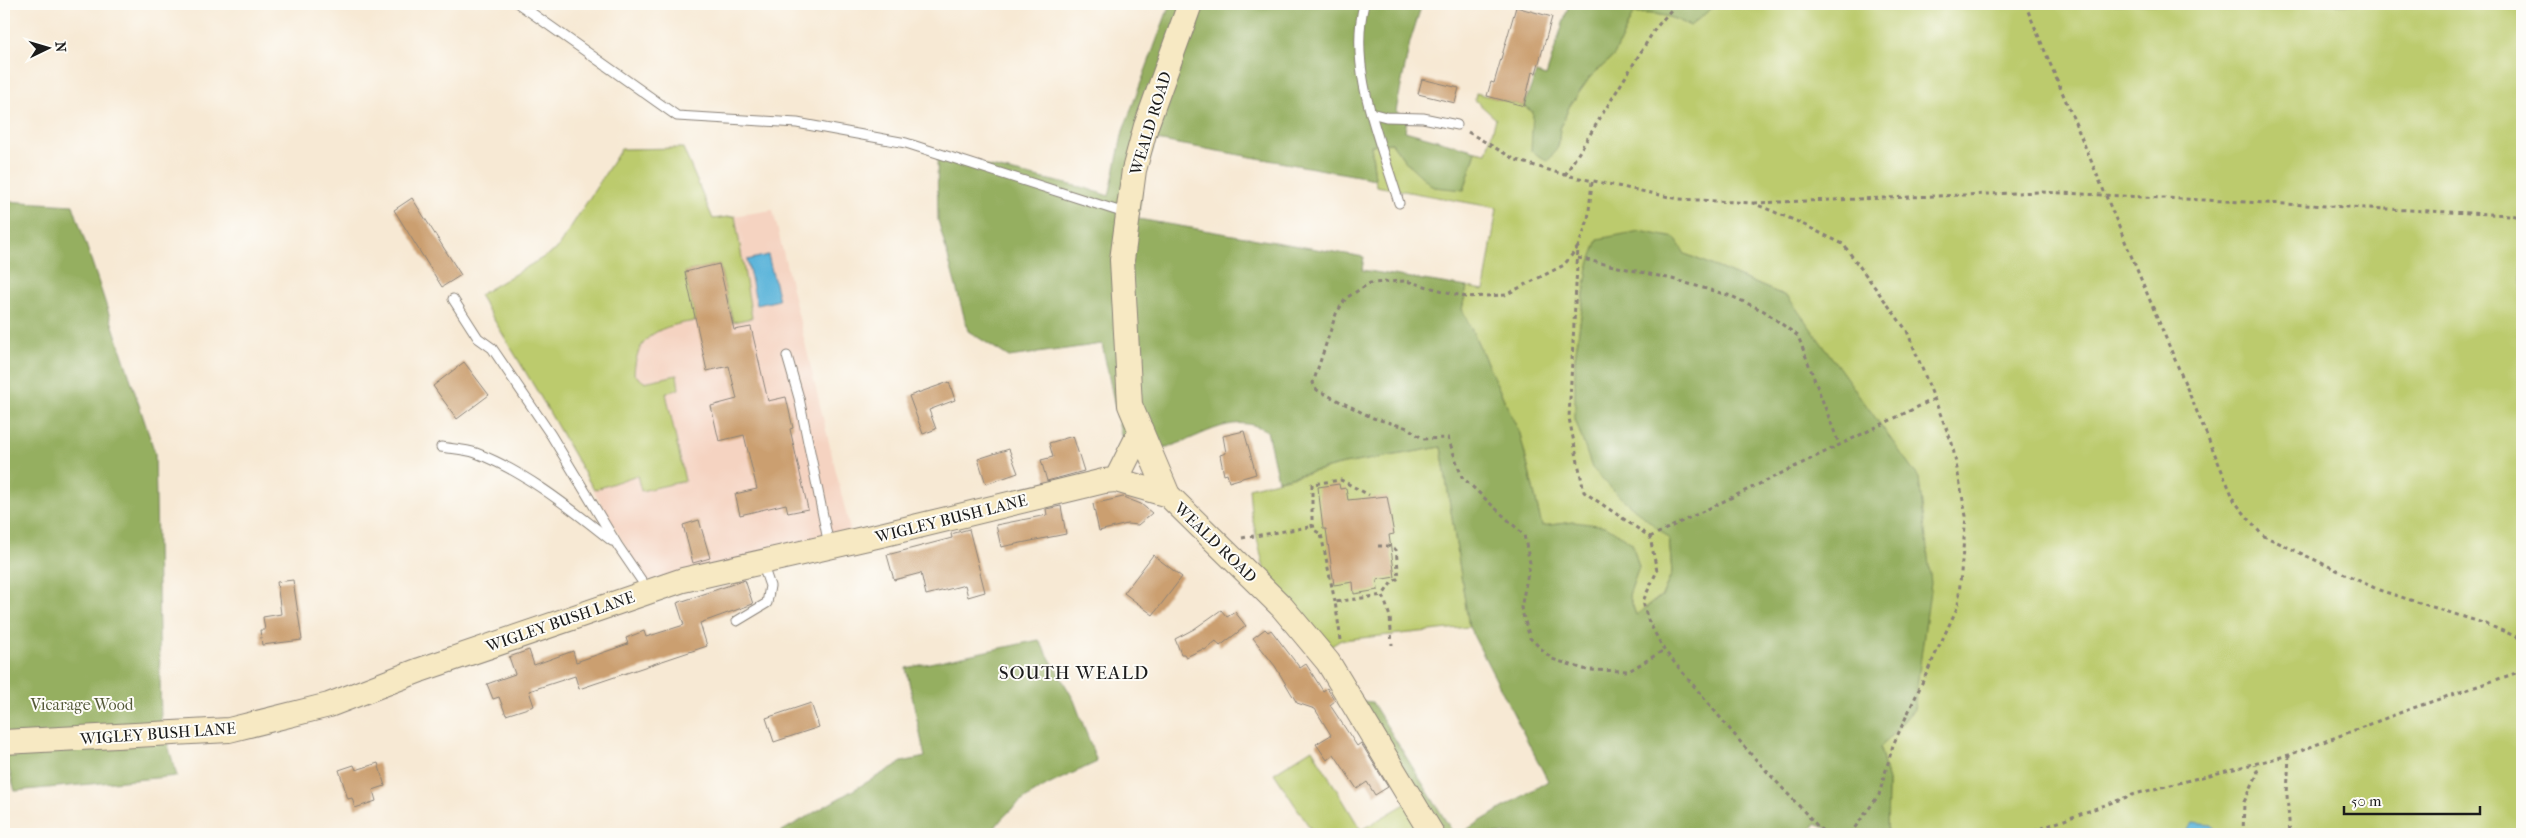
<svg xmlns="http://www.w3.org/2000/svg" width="2526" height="838" viewBox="0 0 2526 838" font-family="'IM FELL French Canon',serif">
  <rect width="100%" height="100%" fill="#fdfcf7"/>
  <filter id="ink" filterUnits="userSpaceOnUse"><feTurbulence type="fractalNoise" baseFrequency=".02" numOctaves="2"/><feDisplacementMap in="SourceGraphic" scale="10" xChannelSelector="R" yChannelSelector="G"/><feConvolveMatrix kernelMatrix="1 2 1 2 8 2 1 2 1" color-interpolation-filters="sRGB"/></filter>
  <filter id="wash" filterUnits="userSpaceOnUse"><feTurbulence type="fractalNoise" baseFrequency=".0096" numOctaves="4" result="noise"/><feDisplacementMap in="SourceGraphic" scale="20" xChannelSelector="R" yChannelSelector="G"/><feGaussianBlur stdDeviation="1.12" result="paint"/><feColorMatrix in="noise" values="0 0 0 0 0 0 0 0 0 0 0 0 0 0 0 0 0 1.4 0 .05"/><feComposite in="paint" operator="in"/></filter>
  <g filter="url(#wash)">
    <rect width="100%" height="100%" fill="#f7e9d4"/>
    <polygon fill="#f5d3c1" points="683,148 713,219 773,210 852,538 645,581 540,396 479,295 556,250 621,149"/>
    <g fill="#bccb6d" stroke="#6c7444">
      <path d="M1717,4H2522V834H1887L1888,782L1880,748L1914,709L1788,297L1685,254L1588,267L1575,358L1646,517L1669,538L1672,573L1662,595L1636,615L1629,595L1639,567L1574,522L1542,526L1520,434L1462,309L1467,287L1484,290L1497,208L1376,186L1371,145L1392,143L1405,161L1464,190L1476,151L1486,153L1496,119L1475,100L1476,93L1524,106L1533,112V130L1558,146L1560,129L1569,107L1590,77L1613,57L1633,14C1655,12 1671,16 1690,25Z"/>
      <path d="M683,148L713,219L735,216L752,318L733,322L719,264L685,272L696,321C661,326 636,334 634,374L644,382L677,375L679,389L666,393L685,481L641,491L637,475L594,490L540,396L479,295L556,250L621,149Z"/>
      <polygon points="1441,447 1469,627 1341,640 1330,647 1264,568 1251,513 1249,488 1344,464"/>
      <polygon points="1312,749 1361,830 1412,800 1432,834 1314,834 1274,773"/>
    </g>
    <g fill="#95af60" stroke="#58663e">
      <path d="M1170,4H1422L1410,42L1396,111L1407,120L1405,131L1476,151L1464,190L1433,187L1405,161L1392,143L1371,145L1375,179L1156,140L1143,178L1138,219L1364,257L1362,270L1467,287L1462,309L1520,434L1542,526L1574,522L1606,526L1632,543L1639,567L1629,595L1636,615L1662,596L1672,573L1669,538L1619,496L1592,468L1575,419V358L1588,267L1598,239L1640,231L1675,238L1685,254L1788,297L1919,478L1931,583L1914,709L1880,748L1888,782L1887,834H1842L1815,824L1811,834H1459L1548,781L1469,627L1441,447L1344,464L1278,480L1267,431C1230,409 1197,442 1162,448C1151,450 1135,445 1123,444L1102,344L1009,357L968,331L938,220L937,155L1085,188L1109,196L1123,131Z"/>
      <path d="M1569,4H1717L1690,26C1671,16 1655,12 1633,14L1613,57L1590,77L1569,107L1560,129L1558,146L1548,161L1531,151L1533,112L1524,106L1536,73L1546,76Z"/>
      <polygon points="4,201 73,205 155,453 161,721 177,776 15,791 4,752"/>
      <path d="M1039,640L1074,700L1097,762C1060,780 1013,796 991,834H782V831L902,762L925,757L906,668Z"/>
      <polygon points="1352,700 1372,702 1454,834 1432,834"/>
    </g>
    <g fill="#5db5da" stroke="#3c687b">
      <polygon points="768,255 779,300 757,305 747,260"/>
      <polygon points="2193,823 2211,825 2217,834 2184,834"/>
    </g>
    <g id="blocks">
      <g fill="#cb9f6f">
        <polygon points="1516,7 1552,17 1536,73 1532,72 1524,106 1487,96 1491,82 1494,83"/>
        <polygon points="1422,79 1459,88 1455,103 1418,94"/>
        <polygon points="412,198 461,275 442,287 394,210"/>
        <polygon points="719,264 734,330 751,327 768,401 786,397 793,428 790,429 808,509 788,513 786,504 740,515 735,494 757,489 744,435 719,441 711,406 737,399 729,366 707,371 685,272"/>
        <polygon points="464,362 489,395 457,419 433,386"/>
        <polygon points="949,382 955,400 929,410 936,429 923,434 909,396"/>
        <polygon points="1244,431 1256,474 1229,482 1227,474 1224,475 1220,455 1226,453 1223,436"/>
        <polygon points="1073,436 1084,471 1047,481 1041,460 1053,457 1049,443"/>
        <polygon points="1009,449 1018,473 986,484 978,459"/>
        <polygon points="1339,484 1340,489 1346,488 1348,500 1387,496 1394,534 1389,535 1395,577 1377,580 1378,590 1354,594 1353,582 1334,585 1326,529 1323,529 1318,487"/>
        <polygon points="1123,497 1141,504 1152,513 1138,525 1127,524 1099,531 1093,504"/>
        <polygon points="1061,506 1066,534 1001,547 996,525 1047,515 1046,509"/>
        <polygon points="699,520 710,558 693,563 683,525"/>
        <polygon points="969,529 985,592 968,597 965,585 926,595 921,573 894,580 887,555 952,538 951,534"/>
        <polygon points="1153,555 1182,577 1153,615 1124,593"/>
        <polygon points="293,580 302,640 262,645 260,630 265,630 263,617 281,614 277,582"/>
        <polygon points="745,580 753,604 700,623 707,646 579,689 575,676 529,691 534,706 506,715 499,697 493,699 487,684 515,674 509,657 529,650 534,665 573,651 576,662 628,644 626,638 644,631 646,637 684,625 677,603"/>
        <polygon points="1221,610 1227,617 1235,612 1246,626 1220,646 1216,641 1205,650 1203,649 1186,657 1184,654 1181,654 1175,639 1194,629"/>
        <polygon points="1265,629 1268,632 1271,630 1300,668 1306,664 1323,691 1327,688 1335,701 1330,705 1357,746 1361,743 1388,787 1375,795 1367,782 1357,789 1334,754 1327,760 1316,744 1331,735 1315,709 1297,703 1275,666 1253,638"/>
        <polygon points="811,703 819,727 774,742 766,718"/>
        <polygon points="378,763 385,786 373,790 376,801 355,808 352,798 348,799 339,770 354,765 356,770"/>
      </g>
    </g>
  </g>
  <g filter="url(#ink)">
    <use href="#blocks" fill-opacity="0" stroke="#8a8278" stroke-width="1"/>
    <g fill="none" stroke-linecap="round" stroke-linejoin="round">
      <defs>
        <g id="lane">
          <polyline points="519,4 677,116 797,123 906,143 1128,214"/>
          <path d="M1364,4C1348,71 1380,139 1399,203"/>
          <polyline points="1371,113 1386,117 1423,118 1457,125"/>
          <polyline points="453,299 478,338 492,348 551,435 618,546 648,590"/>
          <polyline points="787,356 799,398 829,545"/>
          <path d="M441,447C452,449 465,449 476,453C526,472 570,508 612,541"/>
          <polyline points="737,621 767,603 770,586 762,563"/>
        </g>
        <g id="secondary">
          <polyline points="1190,4 1146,126 1134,170 1122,260 1130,405 1168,495 1282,607 1328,662 1432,834"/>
          <polyline points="1116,480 1141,430"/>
          <polyline points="4,742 229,730 329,705 420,670 683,580 885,534 1104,481 1116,480 1168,495"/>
        </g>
      </defs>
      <use href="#lane" stroke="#8a8278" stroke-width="11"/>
      <use href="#secondary" stroke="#8a8278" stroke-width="26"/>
      <g stroke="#8a8278" stroke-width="3" stroke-dasharray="4 4" stroke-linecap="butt">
        <polyline points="2025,4 2235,502 2262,535 2379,590 2486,624 2522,639"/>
        <polyline points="1468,132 1516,160 1565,175 1679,199 1753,203 1796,221 1843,244 1907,331 1952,443 1966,516 1958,606 1893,745 1879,795 1850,834"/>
        <polyline points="1565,175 1655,29 1676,4"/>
        <polyline points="1592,182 1588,220 1578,247 1569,418 1584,492 1650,537 1657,571 1643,601 1647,618 1664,650 1748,751 1825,834"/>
        <polyline points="1754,203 2041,192 2510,215 2522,217"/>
        <polyline points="1578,247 1564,265 1505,295 1466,297 1406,281 1370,283 1346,298 1336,314 1313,383 1317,390 1373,418 1408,428 1423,439 1448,438 1462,477 1524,535 1530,563 1521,608 1530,638 1552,659 1587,670 1629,671 1664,650"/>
        <polyline points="1578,258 1672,279 1731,296 1764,311 1798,336 1839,444"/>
        <polyline points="1650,537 1934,399"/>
        <polyline points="1242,538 1315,526"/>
        <polyline points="1378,546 1388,546 1396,550 1399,578 1392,582 1383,595"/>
        <polyline points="1335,602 1321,534 1314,530 1312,526 1312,484 1341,480 1369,495"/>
        <polyline points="1341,640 1335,602 1383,595 1390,617 1392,645"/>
        <polyline points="2289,755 2287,795 2290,834"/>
        <polyline points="2026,834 2135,794 2289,755 2410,709 2522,671"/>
        <polyline points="2243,834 2244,802 2258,773 2255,765"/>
      </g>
      <use href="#lane" stroke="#fff" stroke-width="9"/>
      <use href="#secondary" stroke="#f7e9c3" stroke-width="24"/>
    </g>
  </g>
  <g text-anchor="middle" stroke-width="4" stroke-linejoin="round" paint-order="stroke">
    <g font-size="16" fill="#1c1c1c" stroke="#fdfcf7">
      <text transform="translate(1150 123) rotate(-73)" y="6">WEALD ROAD</text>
      <text transform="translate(951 518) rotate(-14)" y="6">WIGLEY BUSH LANE</text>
      <text transform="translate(1216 542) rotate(44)" y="6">WEALD ROAD</text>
      <text transform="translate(560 621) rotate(-19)" y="6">WIGLEY BUSH LANE</text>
      <text transform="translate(158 733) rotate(-4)" y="6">WIGLEY BUSH LANE</text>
    </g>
    <g font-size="16" fill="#545938" stroke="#fdfcf7">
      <text x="82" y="710">Vicarage Wood</text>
    </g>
    <g font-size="19" letter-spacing="1" fill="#1c1c1c" stroke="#fdfcf7">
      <text x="1074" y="679">SOUTH WEALD</text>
    </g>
  </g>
  <rect width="2526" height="838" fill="none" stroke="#fdfcf7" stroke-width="20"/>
  <g transform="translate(48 48) rotate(85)" stroke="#fdfcf7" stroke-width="4" paint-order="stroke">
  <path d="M0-4L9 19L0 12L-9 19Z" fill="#1c1c1c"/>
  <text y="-8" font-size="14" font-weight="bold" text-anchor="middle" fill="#1c1c1c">N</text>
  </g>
  <path d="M2344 806v8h136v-8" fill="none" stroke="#1c1c1c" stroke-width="2.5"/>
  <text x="2351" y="806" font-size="15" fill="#1c1c1c" stroke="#fdfcf7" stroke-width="4" paint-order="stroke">50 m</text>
</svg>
